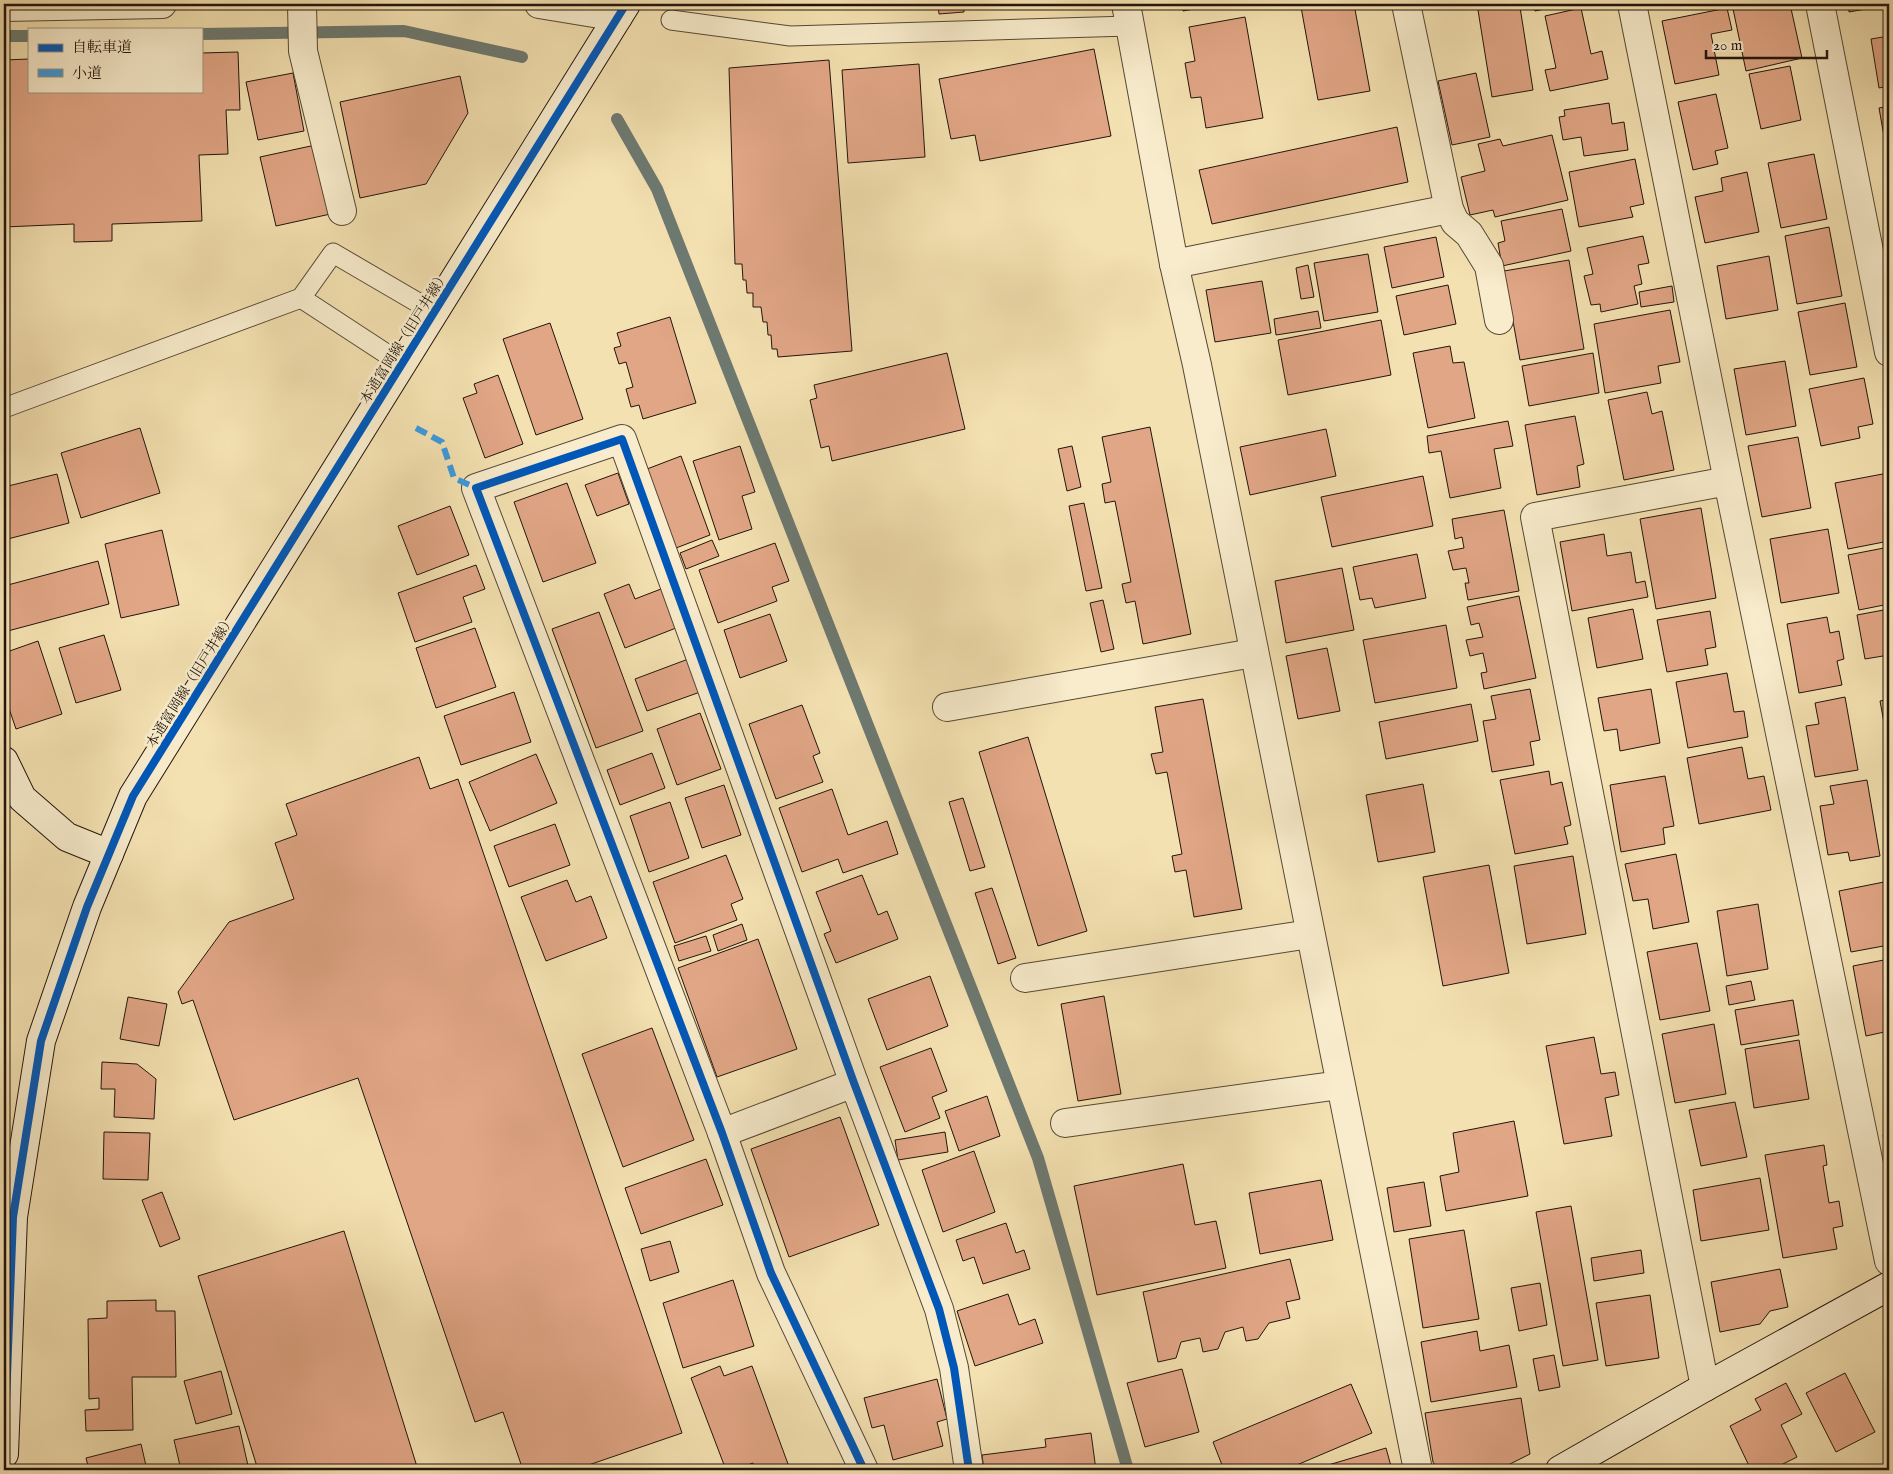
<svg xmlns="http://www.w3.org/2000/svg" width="1893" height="1474" viewBox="0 0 1893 1474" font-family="'IM FELL English','Noto Serif JP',serif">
  <rect width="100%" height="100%" fill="#f4e1b1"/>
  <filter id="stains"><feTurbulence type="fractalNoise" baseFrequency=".004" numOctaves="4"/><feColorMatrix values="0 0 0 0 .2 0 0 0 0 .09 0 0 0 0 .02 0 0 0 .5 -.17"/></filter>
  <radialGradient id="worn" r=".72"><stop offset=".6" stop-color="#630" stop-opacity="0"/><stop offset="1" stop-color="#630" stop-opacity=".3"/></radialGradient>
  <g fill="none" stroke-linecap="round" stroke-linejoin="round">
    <g stroke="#6d7971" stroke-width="12">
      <polyline points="201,34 404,31 522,57"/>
      <polyline points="4,36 29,36"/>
      <polyline points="617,119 657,189 1038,1158 1128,1470"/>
    </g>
  </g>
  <g fill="#e1a686" stroke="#22150c">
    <polygon points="938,4 964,4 964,12 939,14"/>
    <polygon points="1182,4 1221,4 1183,11"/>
    <polygon points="1319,4 1354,4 1370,91 1318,100 1301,7"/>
    <polygon points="1477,4 1509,4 1510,9 1520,7 1533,90 1492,97"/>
    <polygon points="1533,4 1570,4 1535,11"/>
    <polygon points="1732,4 1790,4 1802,58 1746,71"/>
    <polygon points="1848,4 1889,4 1889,5 1849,12"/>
    <polygon points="1581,8 1591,54 1602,51 1608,79 1550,91 1545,70 1556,68 1545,16"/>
    <polygon points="1727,8 1732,30 1711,34 1719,75 1675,84 1662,21"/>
    <polygon points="1245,17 1263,118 1206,128 1201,97 1191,98 1185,63 1195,61 1189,27"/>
    <polygon points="1889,36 1889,86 1879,88 1871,39"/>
    <polygon points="1094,49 1111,136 980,161 975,135 951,139 939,79"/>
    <polygon points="238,52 240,110 226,110 228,154 199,155 202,221 112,224 112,241 74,242 74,224 4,227 4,60 29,59 29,91 201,91 201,53"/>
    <polygon points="829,60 852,351 778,357 777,349 772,349 771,335 768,335 767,322 763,322 761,307 753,307 753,293 747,293 746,280 743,280 742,264 735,264 729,68"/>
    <polygon points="919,64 925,157 848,163 842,70"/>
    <polygon points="1790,66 1801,120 1761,129 1749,74"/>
    <polygon points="293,73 304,131 258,140 246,82"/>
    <polygon points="1476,73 1490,137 1452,145 1438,81"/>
    <polygon points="460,76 468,113 426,184 360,198 340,102"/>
    <polygon points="1716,94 1728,148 1715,151 1718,164 1693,170 1678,102"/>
    <polygon points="1609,103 1612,124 1624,122 1628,150 1584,156 1581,137 1563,140 1559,117 1565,116 1564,110"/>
    <polygon points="1889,106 1889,159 1888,159 1879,108"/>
    <polygon points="1397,127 1408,182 1212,224 1199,170"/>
    <polygon points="1552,135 1568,200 1495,217 1493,210 1470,215 1461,177 1485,171 1478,144 1500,139 1503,146"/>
    <polygon points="320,144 335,213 276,226 260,157"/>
    <polygon points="1814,154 1827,219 1781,228 1768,163"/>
    <polygon points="1635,159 1644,204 1630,207 1633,217 1579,227 1569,172"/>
    <polygon points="1747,172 1759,232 1705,243 1695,197 1723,191 1721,178"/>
    <polygon points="1562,209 1571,251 1502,266 1498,243 1505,241 1501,221"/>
    <polygon points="1829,227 1842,296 1797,304 1785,236"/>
    <polygon points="1643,236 1649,263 1638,265 1642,284 1634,286 1638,304 1601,312 1600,304 1591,305 1584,276 1593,274 1587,248"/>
    <polygon points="1436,237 1444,277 1392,288 1384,247"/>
    <polygon points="1368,254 1378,312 1324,321 1314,263"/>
    <polygon points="1769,256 1778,310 1726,319 1717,266"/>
    <polygon points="1569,260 1584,349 1520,360 1504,271"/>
    <polygon points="1308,265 1314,297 1301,299 1296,268"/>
    <polygon points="1262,281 1271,333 1215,342 1206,290"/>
    <polygon points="1448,285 1456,324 1404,335 1396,296"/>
    <polygon points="1672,286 1674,302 1641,307 1639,292"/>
    <polygon points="1845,303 1857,367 1810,375 1798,312"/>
    <polygon points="1670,310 1680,362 1658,366 1661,383 1605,393 1594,324"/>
    <polygon points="1318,311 1321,328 1276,335 1274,319"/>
    <polygon points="670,317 696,403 643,419 639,405 631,407 626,389 633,387 626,362 619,364 614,348 621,346 617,333"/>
    <polygon points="1381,320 1391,375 1288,395 1278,340"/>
    <polygon points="550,323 583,419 536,435 503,339"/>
    <polygon points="1450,346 1453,363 1464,362 1475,418 1428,428 1413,353"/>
    <polygon points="947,353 965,429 832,461 829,446 821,448 810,400 817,398 814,385"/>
    <polygon points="1593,353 1599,393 1529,406 1522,366"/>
    <polygon points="1785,361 1796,426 1746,435 1734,369"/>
    <polygon points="498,375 523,444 485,458 463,398 477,393 474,384"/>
    <polygon points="1864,378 1873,424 1858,427 1860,438 1821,446 1809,389"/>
    <polygon points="1647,392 1652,414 1662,411 1674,470 1624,480 1608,400"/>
    <polygon points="1575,416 1584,464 1577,466 1580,487 1537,495 1525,425"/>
    <polygon points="1508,421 1513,446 1494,449 1501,488 1450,498 1441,451 1429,453 1427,436"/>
    <polygon points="1150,427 1191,634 1143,644 1135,601 1126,603 1122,584 1131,582 1115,501 1105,503 1102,484 1111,482 1102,437"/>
    <polygon points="140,428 160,493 81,518 61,453"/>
    <polygon points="1326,429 1336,476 1250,495 1240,447"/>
    <polygon points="1798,437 1811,508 1762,517 1748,446"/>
    <polygon points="740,446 755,492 742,496 752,529 719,540 693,461"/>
    <polygon points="1072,446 1081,487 1067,491 1058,449"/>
    <polygon points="681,456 710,535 676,548 647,469"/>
    <polygon points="618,473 629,504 597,516 585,485"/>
    <polygon points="1888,473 1889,541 1848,549 1835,483"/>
    <polygon points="57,474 69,523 4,540 4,487"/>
    <polygon points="1423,476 1433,526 1332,547 1321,497"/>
    <polygon points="567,483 596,563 543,582 514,502"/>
    <polygon points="1084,503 1102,588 1086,591 1069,506"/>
    <polygon points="450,506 469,555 417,575 398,526"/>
    <polygon points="1701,508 1716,598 1656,609 1640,519"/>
    <polygon points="1504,510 1519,591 1468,600 1465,583 1469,583 1466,568 1453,570 1448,551 1464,548 1462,537 1455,539 1452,519"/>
    <polygon points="1828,529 1839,593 1781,603 1770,539"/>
    <polygon points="162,530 179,605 121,618 105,544"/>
    <polygon points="1604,534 1607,556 1631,552 1636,583 1645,581 1648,597 1572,611 1560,542"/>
    <polygon points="712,540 719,556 686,569 680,553"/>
    <polygon points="775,543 789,581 772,587 777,601 718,623 699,570"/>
    <polygon points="1889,547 1889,604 1859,610 1848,555"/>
    <polygon points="1417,554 1426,598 1375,608 1372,598 1360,600 1353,567"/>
    <polygon points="98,561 109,604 4,632 4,586"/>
    <polygon points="476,565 485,589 463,597 472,622 415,642 398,593"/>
    <polygon points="1342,568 1354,630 1286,643 1275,581"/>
    <polygon points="629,584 635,599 661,589 676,628 625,648 604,594"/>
    <polygon points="1519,596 1536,678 1484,689 1481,673 1487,672 1483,653 1470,656 1466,640 1483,637 1479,623 1471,625 1467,607"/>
    <polygon points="1103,600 1114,649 1101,652 1090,603"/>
    <polygon points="1633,609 1643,659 1597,668 1588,618"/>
    <polygon points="1889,609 1889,655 1865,659 1857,615"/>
    <polygon points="1710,611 1716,647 1705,649 1708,665 1667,672 1657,620"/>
    <polygon points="599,612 643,731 596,748 552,629"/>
    <polygon points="770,614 787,661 740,678 724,630"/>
    <polygon points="1827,617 1830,633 1839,631 1844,659 1837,661 1842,685 1799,693 1787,624"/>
    <polygon points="1446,625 1457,688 1375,703 1363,640"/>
    <polygon points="475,628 496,687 436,708 416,648"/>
    <polygon points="104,635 121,690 76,703 59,648"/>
    <polygon points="38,641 62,714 16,729 4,694 4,653"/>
    <polygon points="1327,648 1340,711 1298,719 1286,656"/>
    <polygon points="691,658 703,691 647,711 635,679"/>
    <polygon points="1727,673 1734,712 1744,711 1748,737 1688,748 1676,682"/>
    <polygon points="1530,689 1540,740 1530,742 1534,765 1492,772 1483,721 1496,719 1491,696"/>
    <polygon points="1651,689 1660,743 1620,751 1617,729 1604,731 1598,698"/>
    <polygon points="514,692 531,742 461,765 444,716"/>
    <polygon points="1845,697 1858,770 1815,777 1806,726 1819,724 1815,703"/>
    <polygon points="1203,699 1242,909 1194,917 1186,870 1175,872 1172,856 1182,854 1167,772 1156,774 1151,754 1163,752 1155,707"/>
    <polygon points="1889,699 1889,750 1880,701"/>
    <polygon points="1471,704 1478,741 1386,759 1379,722"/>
    <polygon points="802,705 820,753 813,756 823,782 776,799 749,724"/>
    <polygon points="700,713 721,769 677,785 657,729"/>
    <polygon points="1028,737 1087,931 1038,946 979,752"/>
    <polygon points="1742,747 1748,779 1764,776 1771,810 1699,824 1687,758"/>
    <polygon points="652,753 665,788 620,805 607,770"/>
    <polygon points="536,754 557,803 490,831 469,782"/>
    <polygon points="419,757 430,789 458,779 682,1433 574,1470 523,1470 503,1412 475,1422 358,1078 234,1120 193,1000 182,1004 178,992 229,922 294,899 275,843 297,835 286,804"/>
    <polygon points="1549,771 1551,785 1562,782 1571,825 1564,827 1568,844 1515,854 1500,780"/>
    <polygon points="1665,776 1674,826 1663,828 1665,844 1621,852 1610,785"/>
    <polygon points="1867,780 1880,856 1850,861 1848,852 1828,855 1820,806 1834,804 1830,786"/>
    <polygon points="1423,784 1435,852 1378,862 1366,795"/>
    <polygon points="724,785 741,835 702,848 685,798"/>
    <polygon points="832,789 848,835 887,821 898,854 843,873 838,859 802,872 779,808"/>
    <polygon points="963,798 985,867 970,871 949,802"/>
    <polygon points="670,802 689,858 649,872 630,816"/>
    <polygon points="555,824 570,865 509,887 494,846"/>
    <polygon points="1676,854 1689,922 1653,929 1648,899 1633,901 1625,864"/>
    <polygon points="726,855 743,899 731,904 737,920 675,943 653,882"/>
    <polygon points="1573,856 1586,934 1527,944 1514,866"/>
    <polygon points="1489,865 1509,973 1443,986 1423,877"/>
    <polygon points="862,875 878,915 887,911 898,939 836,963 824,934 831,931 816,892"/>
    <polygon points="567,880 576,902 591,896 607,938 546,961 521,897"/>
    <polygon points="1884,882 1889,908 1889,945 1851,952 1839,891"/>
    <polygon points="992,888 1016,958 998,964 975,893"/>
    <polygon points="1758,904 1768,969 1727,976 1717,911"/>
    <polygon points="742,924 747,940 718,951 713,935"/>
    <polygon points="706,936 711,951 679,961 674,946"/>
    <polygon points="758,939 797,1049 717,1077 678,968"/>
    <polygon points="1697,943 1710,1011 1660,1020 1647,952"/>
    <polygon points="1889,959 1889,1031 1866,1036 1853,966"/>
    <polygon points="930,976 948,1026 887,1050 868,999"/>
    <polygon points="1751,981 1755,1000 1729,1005 1726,986"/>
    <polygon points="1104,996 1121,1094 1078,1101 1061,1004"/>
    <polygon points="128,997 167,1004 159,1046 120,1039"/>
    <polygon points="1793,1000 1799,1035 1741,1045 1735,1010"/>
    <polygon points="1714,1024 1726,1094 1675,1103 1662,1034"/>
    <polygon points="652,1028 694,1140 623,1167 582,1054"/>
    <polygon points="1594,1037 1601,1074 1615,1072 1619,1095 1605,1098 1612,1136 1564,1144 1546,1046"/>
    <polygon points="1799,1040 1809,1099 1754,1108 1745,1049"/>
    <polygon points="931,1048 947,1091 932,1097 940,1118 905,1132 880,1067"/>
    <polygon points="102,1062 137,1064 156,1079 154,1119 114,1117 115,1089 101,1089"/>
    <polygon points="987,1096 1000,1136 959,1151 945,1111"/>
    <polygon points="1735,1102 1747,1157 1701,1166 1689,1110"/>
    <polygon points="840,1117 879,1225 789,1257 751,1149"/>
    <polygon points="1514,1121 1528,1196 1446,1211 1440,1176 1459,1172 1453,1133"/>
    <polygon points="104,1132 150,1133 148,1180 103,1179"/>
    <polygon points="945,1132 948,1152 898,1160 895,1140"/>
    <polygon points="1889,1134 1889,1169 1883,1135"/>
    <polygon points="1824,1145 1827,1165 1823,1166 1829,1203 1839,1201 1843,1226 1833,1228 1837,1249 1783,1258 1765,1155"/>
    <polygon points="974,1151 995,1212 943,1232 922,1170"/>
    <polygon points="706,1159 723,1205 641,1234 625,1188"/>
    <polygon points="1183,1164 1195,1225 1216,1221 1226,1268 1097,1295 1074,1186"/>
    <polygon points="1760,1178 1769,1230 1701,1241 1693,1190"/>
    <polygon points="1321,1180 1333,1240 1260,1254 1249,1193"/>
    <polygon points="1424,1182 1431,1226 1394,1232 1387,1188"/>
    <polygon points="162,1192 180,1239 160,1247 142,1200"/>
    <polygon points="1571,1206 1598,1360 1563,1366 1536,1212"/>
    <polygon points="1006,1223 1016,1253 1024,1250 1030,1269 983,1284 974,1257 963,1261 956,1240"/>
    <polygon points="1464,1230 1479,1319 1423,1328 1409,1239"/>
    <polygon points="344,1231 418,1470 258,1470 198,1276"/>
    <polygon points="670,1241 679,1272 650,1281 641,1249"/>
    <polygon points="1641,1250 1644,1273 1594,1281 1591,1258"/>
    <polygon points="1290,1259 1300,1299 1286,1302 1290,1318 1269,1323 1258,1339 1246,1341 1243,1327 1225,1332 1218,1349 1203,1352 1200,1338 1181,1342 1176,1358 1158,1362 1143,1292"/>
    <polygon points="1780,1269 1788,1307 1770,1311 1760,1324 1720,1332 1711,1282"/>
    <polygon points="733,1280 754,1346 683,1368 663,1303"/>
    <polygon points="1540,1283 1547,1325 1519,1331 1511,1288"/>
    <polygon points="1008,1294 1019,1325 1035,1319 1043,1343 975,1366 957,1311"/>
    <polygon points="1650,1295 1659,1358 1606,1366 1596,1303"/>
    <polygon points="156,1300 156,1311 175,1311 176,1377 132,1377 133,1430 86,1431 85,1410 99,1409 99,1398 89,1399 88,1319 107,1318 107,1301"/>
    <polygon points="1477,1331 1480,1351 1509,1345 1517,1387 1431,1402 1421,1342"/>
    <polygon points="1554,1355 1560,1387 1539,1391 1533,1359"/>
    <polygon points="720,1366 724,1376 752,1366 788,1464 772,1470 756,1470 753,1463 734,1470 726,1470 691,1378"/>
    <polygon points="1182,1369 1199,1432 1145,1447 1127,1383"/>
    <polygon points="221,1371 232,1414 196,1424 184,1381"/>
    <polygon points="1845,1373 1875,1432 1836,1452 1806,1393"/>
    <polygon points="937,1379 947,1419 937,1422 943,1446 893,1460 884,1425 872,1428 864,1398"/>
    <polygon points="1786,1383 1802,1414 1781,1425 1797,1457 1771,1470 1751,1470 1730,1426 1761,1410 1755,1399"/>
    <polygon points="1351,1384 1372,1433 1285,1470 1224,1470 1213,1442"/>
    <polygon points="1521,1398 1530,1454 1498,1470 1438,1470 1433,1462 1425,1413"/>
    <polygon points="239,1426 249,1470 181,1470 174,1440"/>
    <polygon points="1091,1433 1096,1470 984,1470 982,1455 1046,1447 1045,1439"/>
    <polygon points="141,1444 147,1470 89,1470 86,1458"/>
    <polygon points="1386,1448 1392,1470 1319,1470 1318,1468"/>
  </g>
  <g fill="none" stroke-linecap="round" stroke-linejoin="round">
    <defs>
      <g id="lane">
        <polyline points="671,20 790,36 1130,26"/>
        <polyline points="301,298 402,364"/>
        <polyline points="4,408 301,298 333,253 434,312"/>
      </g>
      <g id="street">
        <polyline points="302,4 303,51 342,211"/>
        <polyline points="539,4 618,17"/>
        <polyline points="1126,4 1174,264 1197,365 1418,1470"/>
        <polyline points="1406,4 1449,209 1455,222 1469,234 1489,266 1499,320"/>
        <polyline points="1632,4 1728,481 1889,1261"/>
        <polyline points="1820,4 1889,352"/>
        <polyline points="4,7 162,4"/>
        <polyline points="1174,264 1449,209"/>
        <polyline points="947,707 1253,653"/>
        <polyline points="1025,978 1310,934"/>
        <polyline points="1065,1123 1340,1085"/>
        <polyline points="722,1133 854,1083"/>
        <polyline points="1705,1387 1535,517 1728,481"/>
        <polyline points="864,1470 771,1273 722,1133 476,488 622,439 854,1083 939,1309 954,1368 969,1470"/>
      </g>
      <g id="secondary">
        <polyline points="4,761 22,798 67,837 109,854"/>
        <polyline points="4,1454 13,1217 41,1041 87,907 133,796 626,4"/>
        <polyline points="1560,1470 1705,1387 1889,1286"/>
      </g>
    </defs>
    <use href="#lane" stroke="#564835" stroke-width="21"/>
    <use href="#street" stroke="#564835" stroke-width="30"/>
    <use href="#secondary" stroke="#22150c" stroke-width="30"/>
    <use href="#lane" stroke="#f8eccc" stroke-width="19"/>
    <use href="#street" stroke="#f8eccc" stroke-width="28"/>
    <use href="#secondary" stroke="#f8eccc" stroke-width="28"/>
    <polyline stroke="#3c9ade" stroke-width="6" stroke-dasharray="12 6" stroke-linecap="butt" points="416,428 442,442 454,478 476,488"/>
    <defs>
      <g id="cycleway">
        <polyline points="4,1454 13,1217 41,1041 87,907 133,796 626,4"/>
        <polyline points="864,1470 771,1273 722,1133 476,488 622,439 854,1083 939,1309 954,1368 969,1470"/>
      </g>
    </defs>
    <use href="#cycleway" stroke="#f8eccc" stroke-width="11"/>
    <use href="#cycleway" stroke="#0057b8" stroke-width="8"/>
  </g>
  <g text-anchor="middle" stroke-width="5" stroke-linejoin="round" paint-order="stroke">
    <g font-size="14" fill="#22150c" stroke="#f8eccc">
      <text transform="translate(404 337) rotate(-58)" y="5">本通富岡線（旧戸井線）</text>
      <text transform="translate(190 681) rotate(-58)" y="5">本通富岡線（旧戸井線）</text>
    </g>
  </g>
  <rect width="1893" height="1474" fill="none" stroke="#f4e1b1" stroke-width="20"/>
  <rect x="5" y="5" width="1883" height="1464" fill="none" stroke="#22150c" stroke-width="2.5"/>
  <rect x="10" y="10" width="1873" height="1454" fill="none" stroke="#22150c"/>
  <rect x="28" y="28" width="175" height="65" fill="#f8eccc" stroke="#a2967f"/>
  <rect x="38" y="44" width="25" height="8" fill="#0057b8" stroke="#a2967f"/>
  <text x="72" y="52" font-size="15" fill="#22150c">自転車道</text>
  <rect x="38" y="69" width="25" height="8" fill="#3c9ade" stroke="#a2967f"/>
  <text x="72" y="78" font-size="15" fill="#22150c">小道</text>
  <path d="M1706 50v8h121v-8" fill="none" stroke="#22150c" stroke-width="2.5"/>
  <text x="1713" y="50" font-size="15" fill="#22150c" stroke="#f8eccc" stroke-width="4" paint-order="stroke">20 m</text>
  <rect width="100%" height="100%" filter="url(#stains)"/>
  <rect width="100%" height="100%" fill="url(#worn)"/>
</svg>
